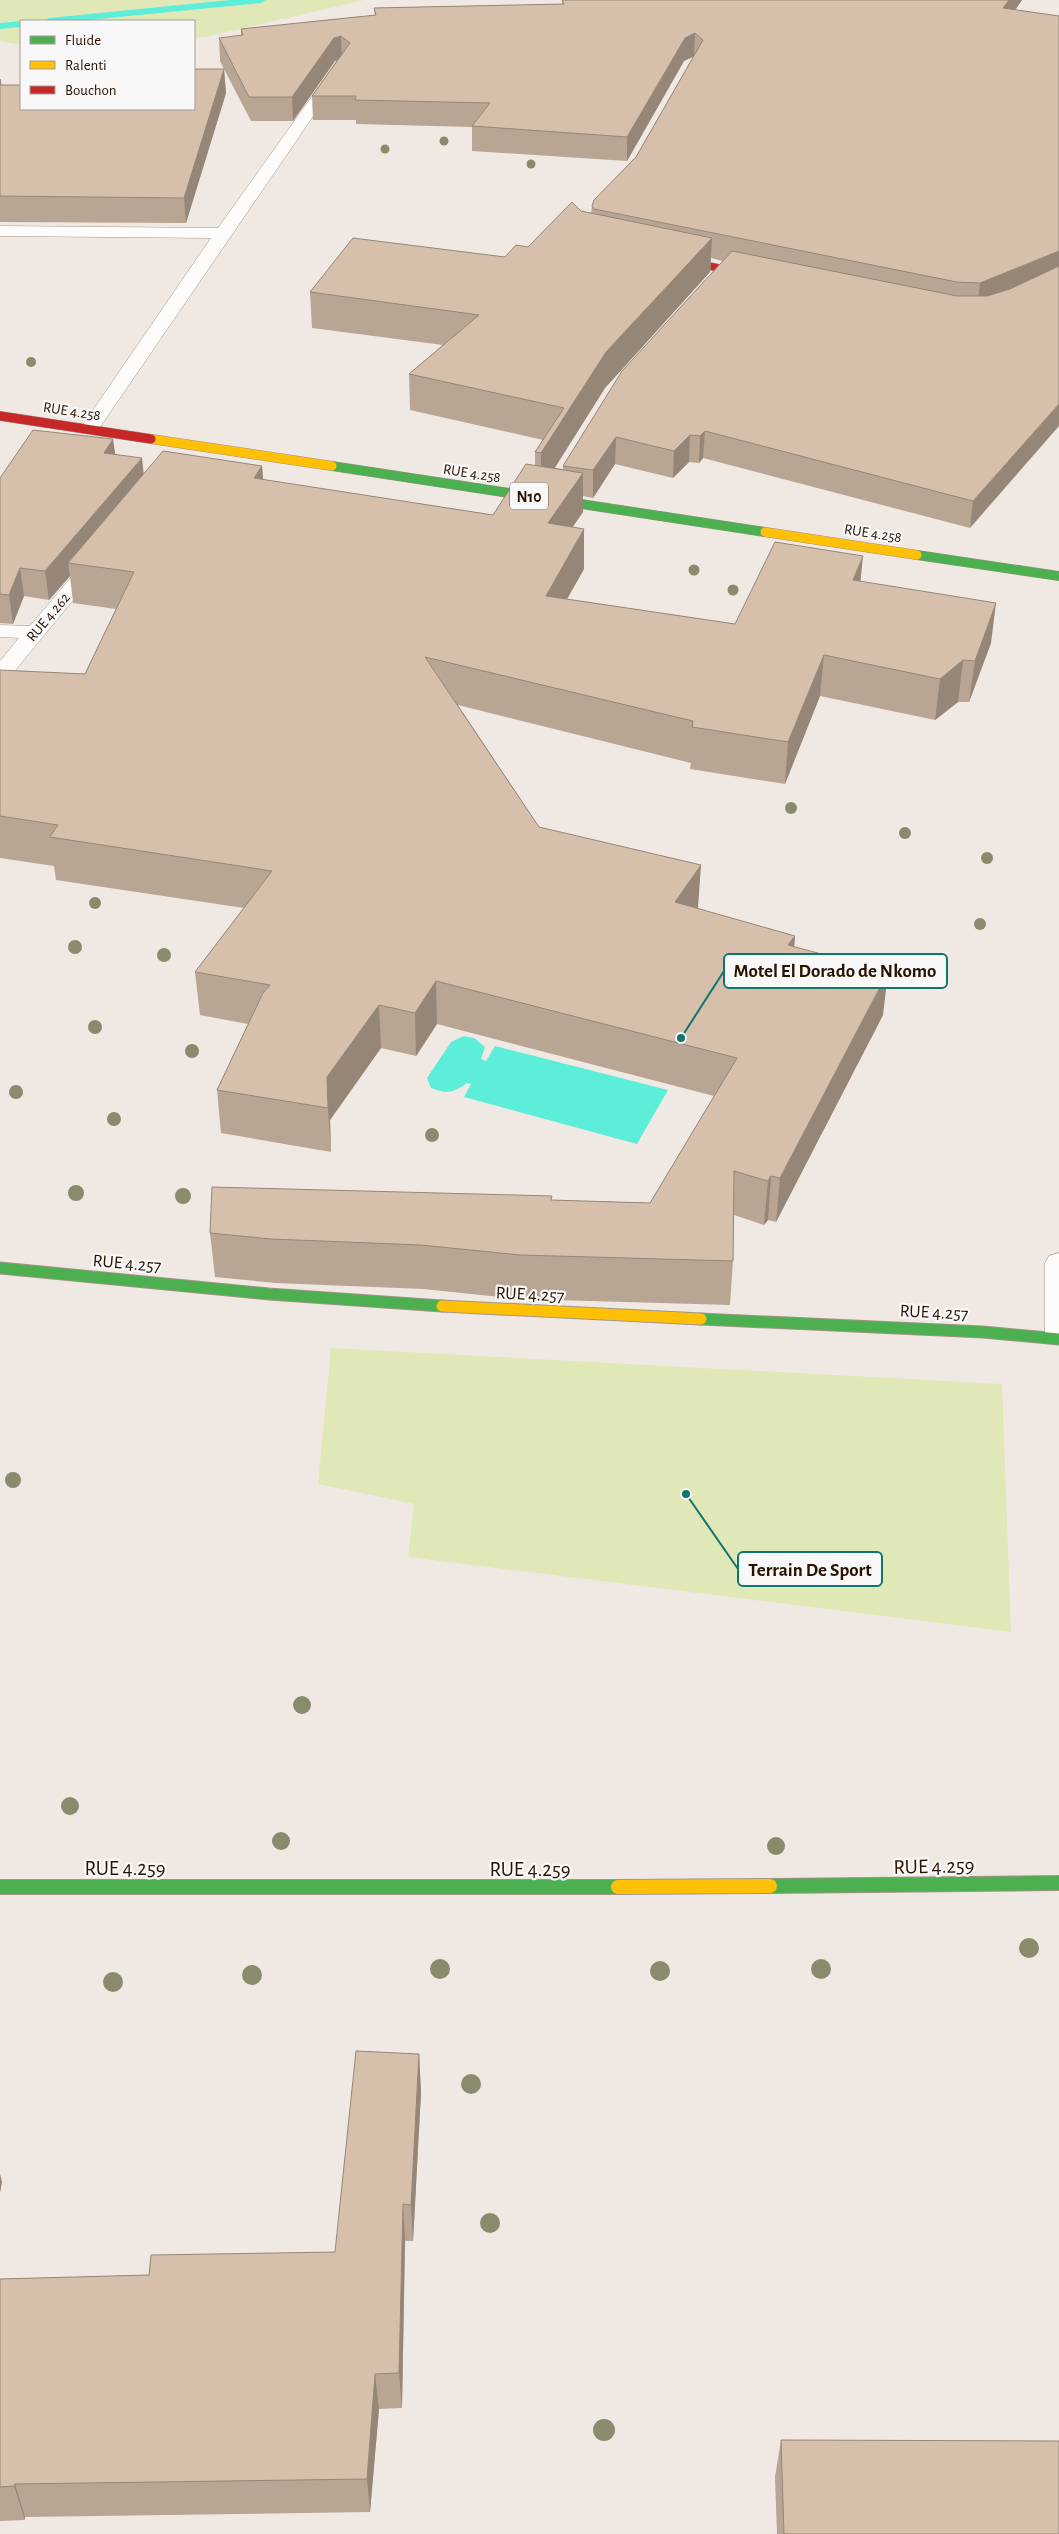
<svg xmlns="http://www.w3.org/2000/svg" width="1059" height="2534" viewBox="0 0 1059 2534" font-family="'Alegreya Sans',sans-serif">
  <rect width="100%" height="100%" fill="#f0e9e3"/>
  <g fill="#e0e8b8">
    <polygon points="0,0 364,0 206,37 194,38 194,21 21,21 21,45 0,41"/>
    <polygon points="331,1348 1002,1384 1011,1632 408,1557 414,1504 318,1484"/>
  </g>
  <path fill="#5ceed8" d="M464,1036L474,1038L485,1047L481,1059L486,1061L495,1046L668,1090L637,1144L464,1097L471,1084L467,1083C454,1093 446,1094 431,1088L427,1078L451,1042Z"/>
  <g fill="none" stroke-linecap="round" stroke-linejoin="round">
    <g fill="#5ceed8" fill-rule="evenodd">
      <polygon points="230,0 266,0 261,3 78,21 44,21 49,18"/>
      <polygon points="21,21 21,27 0,29 0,23"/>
    </g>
    <defs>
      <g id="street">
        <polygon points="333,73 340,77 96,433 82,433 80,429 211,238 0,236 0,226 218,228 328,74"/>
        <polygon points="95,555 102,557 105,561 102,565 8,679 0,680 0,661 19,638 0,637 0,625 30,626 88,557"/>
        <polygon points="1059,1253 1059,1344 1049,1341 1045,1334 1045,1263 1049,1256"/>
      </g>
      <g id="fast-far2">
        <polyline points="332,466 765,532"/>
        <polyline points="917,555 1059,576"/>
      </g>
      <g id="fast-far1">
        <polyline points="0,1268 269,1294 442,1306"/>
        <polyline points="701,1319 983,1332 1059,1339"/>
      </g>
      <g id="fast">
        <polyline points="770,1886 1059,1883"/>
        <polyline points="0,1887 618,1887"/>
      </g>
      <g id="slow-far2">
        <polyline points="151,439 332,466"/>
        <polyline points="765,532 917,555"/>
      </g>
      <polyline id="slow-far1" points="442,1306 701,1319"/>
      <polyline id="slow" points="618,1887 770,1886"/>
      <polyline id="jam-far1" points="674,259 754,275"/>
      <polyline id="jam" points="0,416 151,439"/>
    </defs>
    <use href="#street" stroke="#a39486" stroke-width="1"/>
    <use href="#fast-far2" stroke="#a39486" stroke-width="10"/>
    <use href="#fast-far1" stroke="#a39486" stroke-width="13"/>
    <use href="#fast" stroke="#a39486" stroke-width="16"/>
    <use href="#slow-far2" stroke="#a39486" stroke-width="10"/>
    <use href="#slow-far1" stroke="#a39486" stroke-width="13"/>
    <use href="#slow" stroke="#a39486" stroke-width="16"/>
    <use href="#jam-far1" stroke="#a39486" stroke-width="8"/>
    <use href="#jam" stroke="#a39486" stroke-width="10"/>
    <use href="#street" fill="#fdfcfb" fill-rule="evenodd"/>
    <use href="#fast-far2" stroke="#4caf50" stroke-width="9"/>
    <use href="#fast-far1" stroke="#4caf50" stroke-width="11"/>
    <use href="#fast" stroke="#4caf50" stroke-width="14"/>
    <use href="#slow-far2" stroke="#ffc107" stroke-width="9"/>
    <use href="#slow-far1" stroke="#ffc107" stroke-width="11"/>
    <use href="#slow" stroke="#ffc107" stroke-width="14"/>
    <use href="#jam-far1" stroke="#c62828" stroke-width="7"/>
    <use href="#jam" stroke="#c62828" stroke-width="9"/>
  </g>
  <g fill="#898b6c">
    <circle cx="444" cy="141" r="4.5"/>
    <circle cx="385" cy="149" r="4.5"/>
    <circle cx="531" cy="164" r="4.5"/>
    <circle cx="31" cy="362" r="5"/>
    <circle cx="694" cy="570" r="5.5"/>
    <circle cx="733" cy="590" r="5.5"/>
    <circle cx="791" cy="808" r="6"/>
    <circle cx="905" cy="833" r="6"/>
    <circle cx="987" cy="858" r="6"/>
    <circle cx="95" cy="903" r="6"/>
    <circle cx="980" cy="924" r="6"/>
    <circle cx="75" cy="947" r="7"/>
    <circle cx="164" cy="955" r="7"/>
    <circle cx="95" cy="1027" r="7"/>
    <circle cx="192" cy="1051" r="7"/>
    <circle cx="16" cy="1092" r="7"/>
    <circle cx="114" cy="1119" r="7"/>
    <circle cx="432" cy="1135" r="7"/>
    <circle cx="76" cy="1193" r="8"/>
    <circle cx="183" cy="1196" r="8"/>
    <circle cx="13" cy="1480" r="8"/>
    <circle cx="302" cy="1705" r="9"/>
    <circle cx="70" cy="1806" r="9"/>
    <circle cx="281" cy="1841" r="9"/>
    <circle cx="776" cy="1846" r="9"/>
    <circle cx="1029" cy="1948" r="10"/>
    <circle cx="440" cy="1969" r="10"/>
    <circle cx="821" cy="1969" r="10"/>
    <circle cx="660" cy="1971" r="10"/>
    <circle cx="252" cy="1975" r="10"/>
    <circle cx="113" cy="1982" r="10"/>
    <circle cx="471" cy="2084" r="10"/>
    <circle cx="490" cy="2223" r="10"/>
    <circle cx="604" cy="2430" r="11"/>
  </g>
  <g fill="#b8a594" fill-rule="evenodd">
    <path d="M562,0H1022L1015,10L1059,16L970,528L703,458L699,463L689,462L673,478L615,464L593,498L583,496V512L572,527L584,569L567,599L735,624L860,581L991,643L969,702H958L935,720L820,696L785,784L690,769L691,763L458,705L539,827L698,908V909L795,936L794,947L883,1015L776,1222L768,1220L764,1225L734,1215L733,1261L730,1305L520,1299L423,1289L275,1283L215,1277L210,1233L552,1200L650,1203L714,1096L437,1024L416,1056L381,1048L330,1120L331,1152L221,1133L217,1090L248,1024L200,1015L195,972L244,908L56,880L54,866L0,858V670L85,674L116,609L73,603L70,576L49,600L24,596L13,624L0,623V478L115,454L143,474L262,466L263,480L493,515L535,465V452L543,440L410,410L409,374L443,345L312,328L310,292L505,257L528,247L581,211L591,214L592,206L636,157L693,57L684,61L627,161L472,151V127L356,124V120H313L312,96L337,60L335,61L293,121H251L224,69L226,93L186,223L0,222V79L1,85L21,109L224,69L220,61L219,38L241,36V29L375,15L374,8L562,4ZM711,258L723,261L563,466V469L554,468L605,388L710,272Z"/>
    <polygon points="419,2054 421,2092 413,2241 405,2241 402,2408 379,2409 370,2512 25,2517 25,2520 0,2521 0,2279 149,2275 335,2252"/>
    <polygon points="781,2440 1059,2534 777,2534 775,2477"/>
  </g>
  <g fill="#968678">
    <polygon points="1009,0 1022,0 1001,31 1003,8"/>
    <polygon points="695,33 694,56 684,61 627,161 627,137 685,38"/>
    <polygon points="341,36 342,59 335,61 293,121 292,97 334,38"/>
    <polygon points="224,69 226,93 186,223 184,198"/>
    <polygon points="712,238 710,272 605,388 541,490 541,453 606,352"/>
    <polygon points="1059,251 1059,275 977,309 980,283"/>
    <polygon points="1059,404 1059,426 970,528 973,501"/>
    <polygon points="705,431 703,458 699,463 700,436"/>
    <polygon points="690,435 689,462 673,478 674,451"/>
    <polygon points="616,437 615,464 593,498 593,470"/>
    <polygon points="113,439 117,466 104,453"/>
    <polygon points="142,458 145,486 68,563 70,576 49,600 45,571"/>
    <polygon points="262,466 265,506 254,478"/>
    <polygon points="583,473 583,512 548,563 548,523"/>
    <polygon points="584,529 584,569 546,636 546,596"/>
    <polygon points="863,556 859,596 853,580"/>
    <polygon points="20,568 24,596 13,624 9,595"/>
    <polygon points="996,603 991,643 969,702 975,661"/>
    <polygon points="824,655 820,696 785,784 788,742"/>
    <polygon points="963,660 958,702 935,720 940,679"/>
    <polygon points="701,865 698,908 673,945 675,902"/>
    <polygon points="795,936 791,979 788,945"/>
    <polygon points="888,972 883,1015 776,1222 780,1178"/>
    <polygon points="436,981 437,1024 416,1056 415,1013"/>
    <polygon points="379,1005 381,1048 330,1120 331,1152 328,1108 327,1077"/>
    <polygon points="771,1176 768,1220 764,1225 768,1181"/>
    <polygon points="419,2054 421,2092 413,2241 411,2205"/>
    <polygon points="0,2174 2,2182 0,2193"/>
    <polygon points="403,2204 405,2241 402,2408 399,2373"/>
    <polygon points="375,2374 379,2409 370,2512 367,2479"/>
    <polygon points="15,2484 25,2517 25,2520 14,2486"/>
  </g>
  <g fill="#d6c0ac" stroke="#968678">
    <polygon points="562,0 1009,0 1003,8 1059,16 1059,251 980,283 957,282 594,209 592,206 594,200 636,157 703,40 695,33 685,38 627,137 472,126 490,103 355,100 356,96 312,96 350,43 341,36 334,38 292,97 249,97 219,38 243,35 241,29 376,15 374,8 564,4"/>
    <polygon points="194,69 224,69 184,198 0,196 0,79 1,85 21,85 21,109 194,109"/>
    <polygon points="572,202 581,211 712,238 606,352 541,453 535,452 564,408 409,374 479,315 310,292 353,238 505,257 516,245 528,247"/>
    <polygon points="732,251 957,296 987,296 1010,289 1059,266 1059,404 973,501 705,431 700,436 690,435 674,451 616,437 593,470 563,466 622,371"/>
    <polygon points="33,430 113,439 104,453 142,458 45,571 20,568 9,595 0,594 0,478"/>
    <polygon points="163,451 262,466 254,478 493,515 526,464 583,473 548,523 584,529 546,596 735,624 775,542 863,556 853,580 996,603 975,661 963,660 940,679 824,655 788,742 692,727 693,721 425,657 539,827 701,865 675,902 795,936 788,945 888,972 780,1178 771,1176 768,1181 734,1171 733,1261 520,1255 421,1245 271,1239 210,1233 212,1187 552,1196 551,1200 650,1203 737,1058 436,981 415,1013 379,1005 327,1077 328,1108 217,1090 263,993 270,985 195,972 272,871 50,837 58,825 0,816 0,670 85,674 134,572 68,563"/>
    <polygon points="356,2051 419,2054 411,2205 403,2204 399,2373 375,2374 367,2479 15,2484 14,2486 0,2487 0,2279 149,2275 151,2255 335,2252"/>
    <polygon points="781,2440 1059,2441 1059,2534 784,2534"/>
  </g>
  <g text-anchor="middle" stroke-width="4.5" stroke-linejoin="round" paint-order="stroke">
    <g font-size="15" fill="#2a1200" stroke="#f8f8f8">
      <text transform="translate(72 411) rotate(9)" y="5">RUE 4.258</text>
      <text transform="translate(472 473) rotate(9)" y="5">RUE 4.258</text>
      <text transform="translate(873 533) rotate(9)" y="5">RUE 4.258</text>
      <text transform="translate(48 617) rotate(-50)" y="5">RUE 4.262</text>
    </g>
    <rect fill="#f8f8f8" stroke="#68574a" stroke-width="1" x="510" y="482.5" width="38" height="27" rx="4"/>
    <g font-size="16" font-weight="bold" fill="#2a1200">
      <text x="529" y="502">N10</text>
    </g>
    <g font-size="18" fill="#2a1200" stroke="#f8f8f8">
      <text transform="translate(127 1263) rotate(5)" y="6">RUE 4.257</text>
      <text transform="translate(530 1294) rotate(3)" y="6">RUE 4.257</text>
      <text transform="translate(934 1312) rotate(3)" y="6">RUE 4.257</text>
    </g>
    <g font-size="21" fill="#2a1200" stroke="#f8f8f8">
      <text transform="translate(934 1866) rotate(-1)" y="7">RUE 4.259</text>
      <text x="125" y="1875">RUE 4.259</text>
      <text x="530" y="1876">RUE 4.259</text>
    </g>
  </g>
  <path fill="none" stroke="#0f766e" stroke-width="2" d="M681 1038L724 971M686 1494L738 1569"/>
  <g fill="#0f766e" stroke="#f8f8f8" stroke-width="2">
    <circle cx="681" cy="1038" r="5"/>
    <circle cx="686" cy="1494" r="5"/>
  </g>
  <g fill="#f8f8f8" stroke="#0f766e" stroke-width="2">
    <rect x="724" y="954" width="223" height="34" rx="5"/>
    <rect x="738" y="1552" width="144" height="34" rx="5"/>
  </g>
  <g font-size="19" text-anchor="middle" font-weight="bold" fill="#2a1200">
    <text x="835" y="977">Motel El Dorado de Nkomo</text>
    <text x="810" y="1576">Terrain De Sport</text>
  </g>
  <rect x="20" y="20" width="175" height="90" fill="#f8f8f8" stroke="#a69c95"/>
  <rect x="30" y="36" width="25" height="8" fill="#4caf50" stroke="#a69c95"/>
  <text x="65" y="45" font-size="15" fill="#2a1200">Fluide</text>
  <rect x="30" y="61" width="25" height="8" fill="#ffc107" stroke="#a69c95"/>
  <text x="65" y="70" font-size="15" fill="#2a1200">Ralenti</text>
  <rect x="30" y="86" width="25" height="8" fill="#c62828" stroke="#a69c95"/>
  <text x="65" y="95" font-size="15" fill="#2a1200">Bouchon</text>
</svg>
